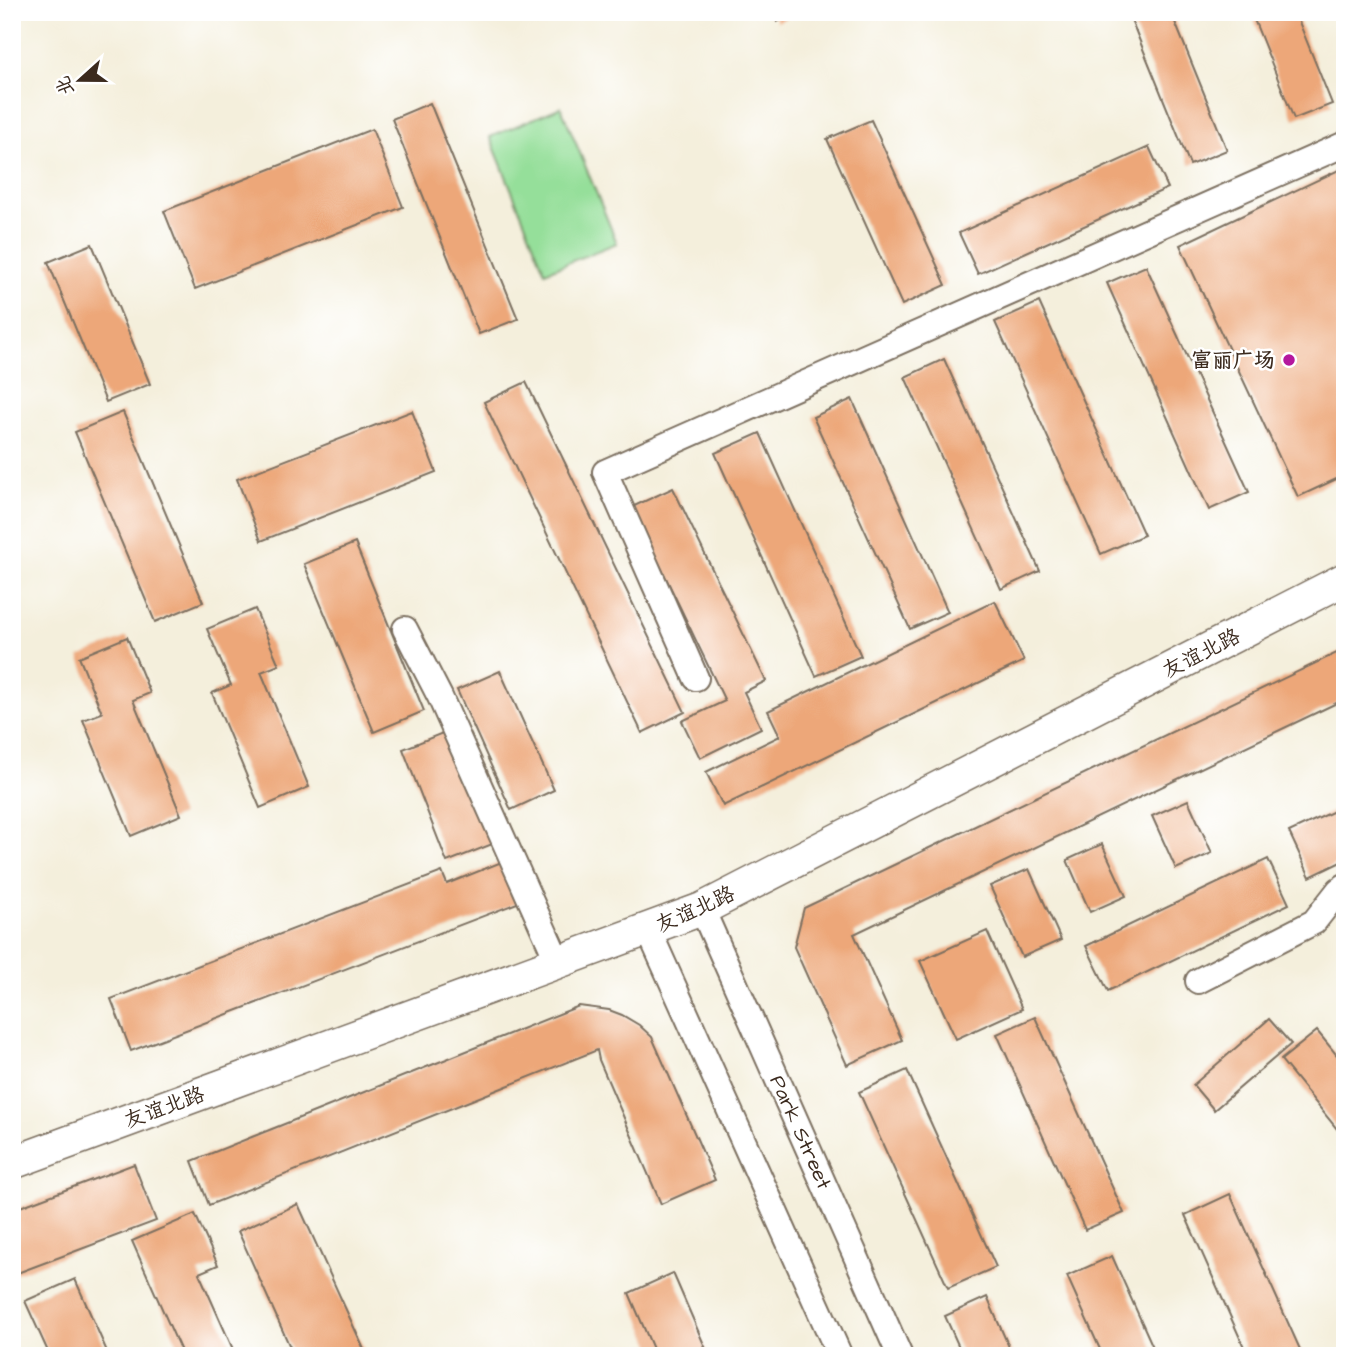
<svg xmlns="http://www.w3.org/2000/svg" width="1357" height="1368" viewBox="0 0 1357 1368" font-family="'Architects Daughter','LXGW WenKai TC',sans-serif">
  <rect width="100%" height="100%" fill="#fff"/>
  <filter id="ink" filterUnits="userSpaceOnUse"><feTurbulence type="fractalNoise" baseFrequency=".0143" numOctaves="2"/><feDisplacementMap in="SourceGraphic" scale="14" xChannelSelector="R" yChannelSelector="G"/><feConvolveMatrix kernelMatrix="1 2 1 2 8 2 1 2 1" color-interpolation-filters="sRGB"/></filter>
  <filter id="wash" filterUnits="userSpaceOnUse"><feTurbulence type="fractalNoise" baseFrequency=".00686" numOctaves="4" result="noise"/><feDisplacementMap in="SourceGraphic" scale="28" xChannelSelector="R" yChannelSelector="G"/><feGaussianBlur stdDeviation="1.57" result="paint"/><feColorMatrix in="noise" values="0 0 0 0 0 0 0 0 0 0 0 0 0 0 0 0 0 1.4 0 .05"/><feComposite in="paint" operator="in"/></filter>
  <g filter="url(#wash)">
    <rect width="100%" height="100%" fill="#f4efdc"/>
    <polygon fill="#95df9a" stroke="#68845c" stroke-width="2" points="561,107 617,243 545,272 490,137"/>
    <g id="blocks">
      <g fill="#eda779">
        <polygon points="773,12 799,12 777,22"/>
        <polygon points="1128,12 1171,12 1227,150 1190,165"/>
        <polygon points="1251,12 1295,12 1332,104 1294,119"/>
        <polygon points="430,103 518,319 479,334 392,119"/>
        <polygon points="871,120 946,285 902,305 827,139"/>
        <polygon points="372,129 403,207 195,289 164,211"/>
        <polygon points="1149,147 1168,188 978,274 959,233"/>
        <polygon points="1345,167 1345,475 1298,497 1180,245"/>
        <polygon points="92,244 150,384 106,402 48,262"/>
        <polygon points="1146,266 1249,492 1209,510 1107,283"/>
        <polygon points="1039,302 1144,535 1101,554 995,322"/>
        <polygon points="944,359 1040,571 1001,589 905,377"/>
        <polygon points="526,382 685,712 642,733 484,402"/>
        <polygon points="852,399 948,612 910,629 813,417"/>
        <polygon points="412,411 436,472 261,541 237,479"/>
        <polygon points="123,412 203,602 155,622 75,432"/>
        <polygon points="760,433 861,656 816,676 715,453"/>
        <polygon points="673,488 766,681 744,692 761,728 700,758 682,721 725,701 632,507"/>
        <polygon points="355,543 424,711 374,732 304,564"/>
        <polygon points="995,601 1024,661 723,806 706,772 780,736 768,711"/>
        <polygon points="255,609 279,665 261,672 309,787 260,808 212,693 231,685 207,629"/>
        <polygon points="127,637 150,693 133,700 181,815 131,836 83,720 102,713 79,657"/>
        <polygon points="1345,649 1345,699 854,934 902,1040 847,1065 794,947 804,908"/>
        <polygon points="500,671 554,790 511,810 457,690"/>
        <polygon points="450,730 495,843 447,862 403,749"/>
        <polygon points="1188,800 1212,853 1176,869 1152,816"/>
        <polygon points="1345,806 1345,860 1310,877 1289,832"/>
        <polygon points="1102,844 1126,896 1090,912 1067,860"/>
        <polygon points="1268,859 1289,904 1108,991 1086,946"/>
        <polygon points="504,861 520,902 131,1051 111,999 442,872 447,884"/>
        <polygon points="1029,869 1061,940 1022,957 990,886"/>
        <polygon points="987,931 1022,1009 956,1039 920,961"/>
        <polygon points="579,1006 609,1010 622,1015 639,1025 652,1037 715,1180 661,1204 599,1060 597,1050 209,1205 192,1161"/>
        <polygon points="1035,1017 1124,1213 1085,1230 997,1034"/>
        <polygon points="1269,1019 1291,1044 1214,1110 1193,1085"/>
        <polygon points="1317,1031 1345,1065 1345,1139 1281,1060"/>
        <polygon points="907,1070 996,1267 948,1288 859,1092"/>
        <polygon points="134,1164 156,1221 12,1275 12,1210"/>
        <polygon points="1230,1194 1303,1356 1248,1356 1185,1215"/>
        <polygon points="298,1204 367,1356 294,1356 238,1231"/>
        <polygon points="195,1214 218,1265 199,1273 236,1356 183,1356 132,1241"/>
        <polygon points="1112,1256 1157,1356 1103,1356 1067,1276"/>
        <polygon points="673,1273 709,1356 656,1356 629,1293"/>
        <polygon points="75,1279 109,1356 50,1356 25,1301"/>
        <polygon points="987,1297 1013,1356 963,1356 945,1316"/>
      </g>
    </g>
  </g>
  <g filter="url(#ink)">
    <use href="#blocks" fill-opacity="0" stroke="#7c6f60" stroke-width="2"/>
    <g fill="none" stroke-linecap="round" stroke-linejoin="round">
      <defs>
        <g id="minor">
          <polyline points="405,629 440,697 558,962"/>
          <polyline points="696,678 605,472 1345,144"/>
          <polyline points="702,909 900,1356"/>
          <polyline points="648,929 840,1356"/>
          <polyline points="1198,981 1314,922 1339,890 1345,886"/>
        </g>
        <polyline id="major" points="12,1163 702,909 1345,579"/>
      </defs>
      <use href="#minor" stroke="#7c6f60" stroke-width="28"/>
      <use href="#major" stroke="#7c6f60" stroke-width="35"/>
      <use href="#minor" stroke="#fff" stroke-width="24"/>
      <use href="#major" stroke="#fff" stroke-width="32"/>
    </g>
  </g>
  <circle fill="#b5179e" stroke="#fff" stroke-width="2.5" cx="1289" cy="360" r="7"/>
  <g text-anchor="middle" stroke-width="5" stroke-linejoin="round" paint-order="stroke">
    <g font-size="21" font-weight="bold" fill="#3b2a1e" stroke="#fff" text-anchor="end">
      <text x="1275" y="367">富丽广场</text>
    </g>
    <g font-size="21" fill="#3b2a1e" stroke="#fff">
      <text transform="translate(1201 653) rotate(-27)" y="7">友谊北路</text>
      <text transform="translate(695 909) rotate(-24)" y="7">友谊北路</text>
      <text transform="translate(164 1107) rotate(-20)" y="7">友谊北路</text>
      <text transform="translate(801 1132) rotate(66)" y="7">Park Street</text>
    </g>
  </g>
  <rect width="1357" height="1368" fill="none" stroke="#fff" stroke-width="42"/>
  <g transform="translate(80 80) rotate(249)" stroke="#ffffff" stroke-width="5" paint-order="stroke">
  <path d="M0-5L12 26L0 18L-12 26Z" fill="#3b2a1e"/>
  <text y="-10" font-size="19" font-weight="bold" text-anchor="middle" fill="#3b2a1e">北</text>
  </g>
</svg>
